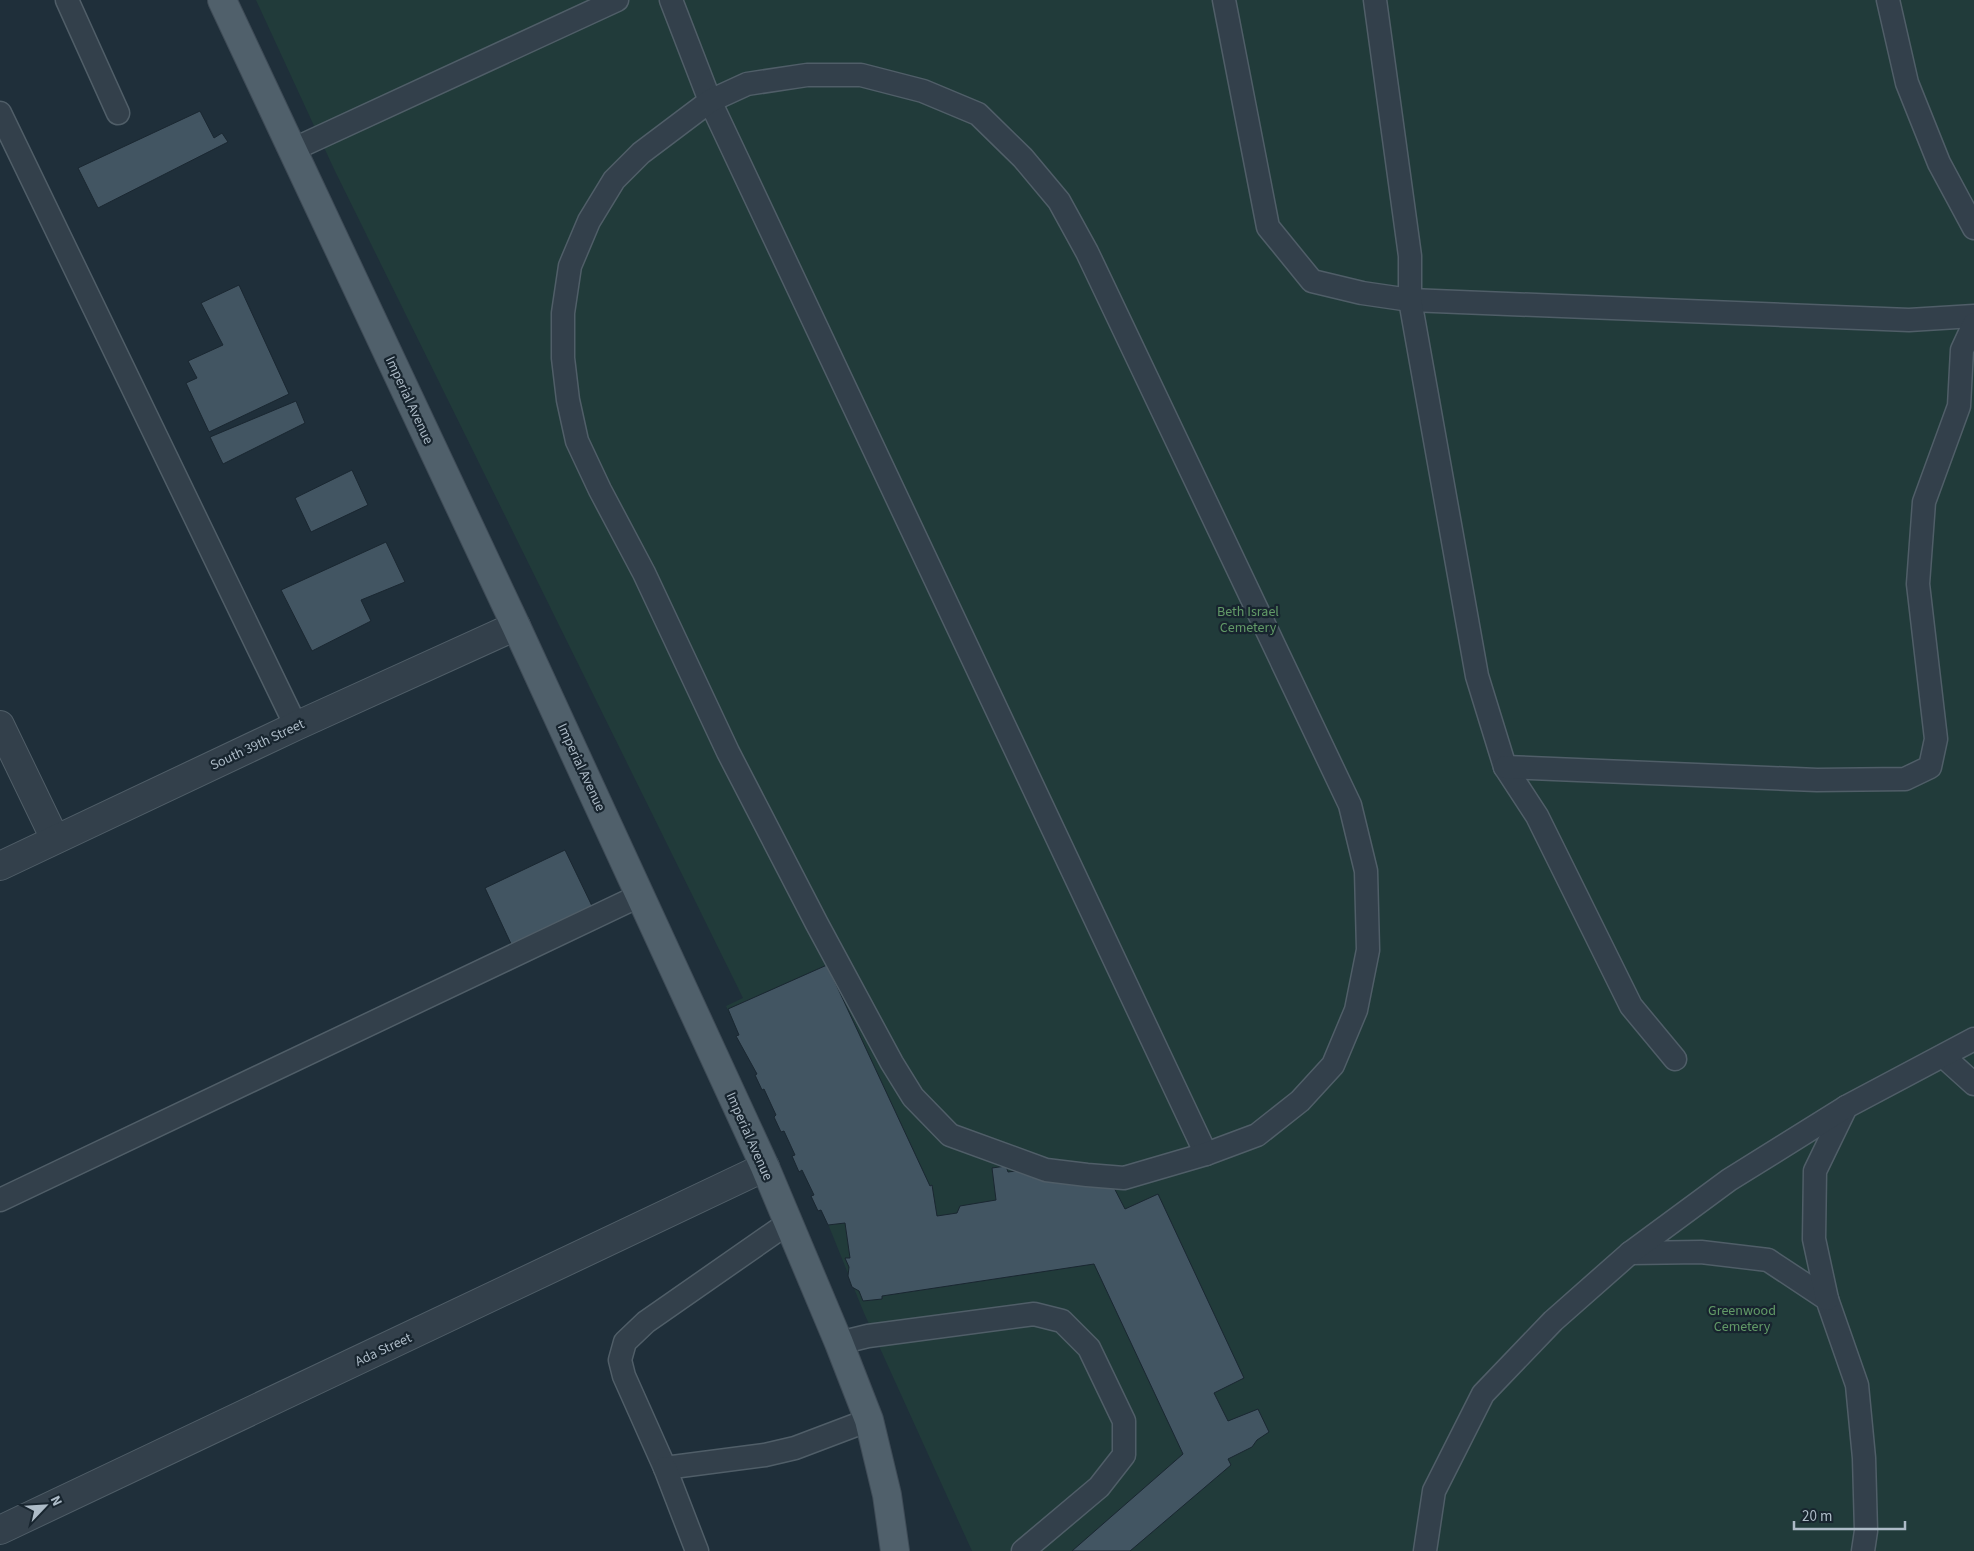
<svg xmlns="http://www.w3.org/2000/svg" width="1974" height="1551" viewBox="0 0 1974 1551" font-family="'Source Sans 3',sans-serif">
  <rect width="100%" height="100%" fill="#1f2f3a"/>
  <polygon fill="#213b3a" points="256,0 1974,0 1974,1551 972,1551 864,1313 826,1219 726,1006 743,998 334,169"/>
  <g fill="#425562" stroke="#1a2731">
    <polygon points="200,111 214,138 222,133 228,142 98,208 78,168"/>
    <polygon points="239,285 289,394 209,432 186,383 197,378 188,361 223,345 201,303"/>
    <polygon points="296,401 305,423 223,464 210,437"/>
    <polygon points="352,470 368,505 311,532 295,498"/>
    <polygon points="386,542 405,582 361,600 371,621 312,651 281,590"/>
    <polygon points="565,850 593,908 513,948 485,888"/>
    <polygon points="827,965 930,1186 932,1185 937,1216 957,1213 960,1206 996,1200 992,1168 1006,1166 1008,1172 1023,1170 1110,1180 1125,1209 1158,1194 1244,1378 1214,1393 1228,1421 1258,1409 1269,1432 1257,1440 1252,1447 1228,1459 1231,1465 1130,1551 1072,1551 1183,1454 1094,1264 882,1296 882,1299 863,1301 859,1291 852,1287 848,1276 849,1267 845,1258 850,1258 845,1223 828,1225 821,1210 818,1211 811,1196 814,1195 802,1170 799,1172 792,1156 795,1155 784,1131 781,1132 774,1117 776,1115 764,1089 762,1090 755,1075 757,1074 736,1036 739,1035 728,1009"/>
  </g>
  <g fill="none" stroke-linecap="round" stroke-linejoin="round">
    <defs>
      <g id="lane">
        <polyline points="67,0 118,113"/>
        <polyline points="671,0 710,101 1206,1154"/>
        <polyline points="1224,0 1268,227 1312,281 1362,293 1410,300 1909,320 1974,316"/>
        <polyline points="1375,0 1410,256 1410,300 1477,676 1505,767 1537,816 1631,1006 1675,1059"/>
        <polyline points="1888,0 1907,83 1939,163 1974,228"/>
        <polygon points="807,75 861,75 923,91 978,114 1023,158 1059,201 1087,252 1350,805 1366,871 1368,950 1356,1010 1333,1065 1300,1101 1257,1135 1206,1154 1124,1178 1087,1175 1046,1170 950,1135 913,1097 892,1063 817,924 728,752 644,573 600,490 577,441 568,400 563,358 563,313 570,266 589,221 614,180 641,153 710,101 747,84"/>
        <polyline points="0,113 296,726"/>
        <polyline points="292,150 617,0"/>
        <polyline points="1505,767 1817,780 1905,779 1930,767 1936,739 1918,584 1924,502 1959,406 1962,350 1974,324"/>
        <polyline points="1944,1057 1974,1084"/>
        <polyline points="0,1200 641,895"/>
        <polyline points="788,1223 646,1322 625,1342 620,1360 624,1376 665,1468 765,1455 795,1448 869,1420"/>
        <polyline points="1630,1253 1701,1252 1768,1260 1827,1299 1857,1385 1864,1458 1866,1531 1863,1551"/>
        <polyline points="1827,1299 1814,1239 1815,1171 1846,1107"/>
        <polyline points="839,1343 868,1336 1034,1314 1062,1321 1089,1348 1124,1421 1124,1455 1099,1487 1023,1551"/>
        <polyline points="665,1468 697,1551"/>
        <polyline points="1425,1551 1434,1491 1483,1394 1553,1321 1630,1253 1729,1180 1846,1107 1974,1039"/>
      </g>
      <g id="street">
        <polyline points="0,725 55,839"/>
        <polyline points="0,866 296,726 516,626"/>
        <polyline points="0,1530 765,1167"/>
      </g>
      <polyline id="primary" points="222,0 516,626 765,1167 839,1343 869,1420 887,1495 895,1551"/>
    </defs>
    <use href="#lane" stroke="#505e68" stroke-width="25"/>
    <use href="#street" stroke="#505e68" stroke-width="30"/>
    <use href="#primary" stroke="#3f4c57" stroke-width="30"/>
    <use href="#lane" stroke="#33404b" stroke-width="22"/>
    <use href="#street" stroke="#33404b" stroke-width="28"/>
    <use href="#primary" stroke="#50606b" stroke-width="28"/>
  </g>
  <g text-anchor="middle" stroke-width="4.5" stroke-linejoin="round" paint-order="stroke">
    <g font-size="14" fill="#adbbc7" stroke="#18252f">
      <text transform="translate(410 400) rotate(65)" y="5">Imperial Avenue</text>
      <text transform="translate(257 744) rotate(-25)" y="5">South 39th Street</text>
      <text transform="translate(582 767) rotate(65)" y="5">Imperial Avenue</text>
      <text transform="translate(750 1136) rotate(66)" y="5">Imperial Avenue</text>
      <text transform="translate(383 1349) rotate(-25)" y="5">Ada Street</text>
    </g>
    <g font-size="14" fill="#629a67" stroke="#18252f">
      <text x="1248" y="616">Beth Israel<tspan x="1248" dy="16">Cemetery</tspan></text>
      <text x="1742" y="1315">Greenwood<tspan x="1742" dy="16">Cemetery</tspan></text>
    </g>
  </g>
  <g transform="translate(45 1506) rotate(65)" stroke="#18252f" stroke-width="4" paint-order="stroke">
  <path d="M0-4L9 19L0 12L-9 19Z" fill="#adbbc7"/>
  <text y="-8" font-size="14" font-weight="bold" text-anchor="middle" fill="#adbbc7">N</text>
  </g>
  <path d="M1794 1521v8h111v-8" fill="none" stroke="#adbbc7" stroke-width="2.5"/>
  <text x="1802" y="1521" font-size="15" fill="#adbbc7" stroke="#18252f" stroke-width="4" paint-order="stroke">20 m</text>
</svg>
